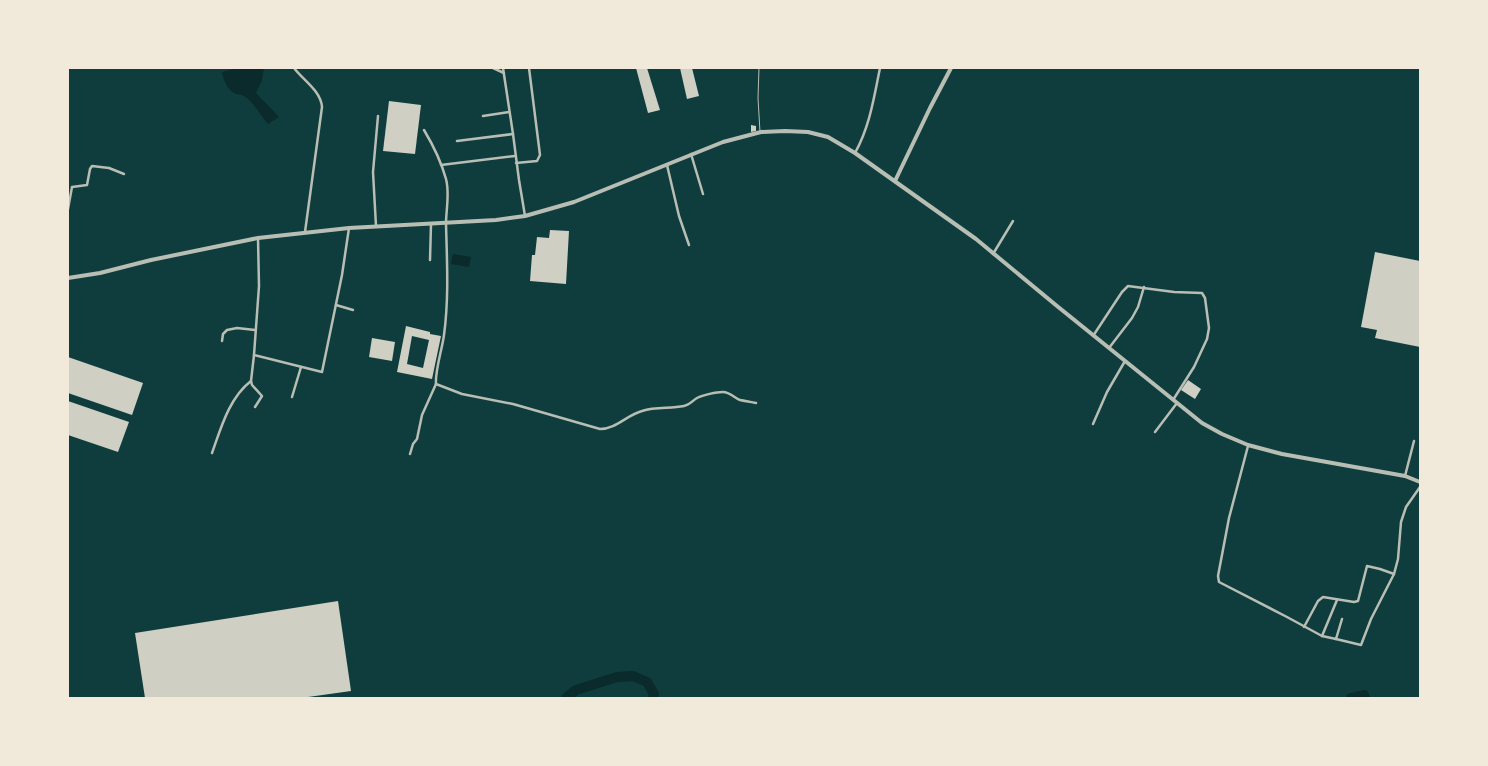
<svg xmlns="http://www.w3.org/2000/svg" width="1488" height="766" viewBox="0 0 1488 766" font-family="'Source Serif 4',serif">
  <rect width="100%" height="100%" fill="#0f3d3e"/>
  <g fill="#0a2a2b">
    <path d="M237,68H264L262,80L256,93L279,117L268,124C261,116 256,106 248,99C244,94 238,95 234,93C227,89 223,79 222,72Z"/>
    <polygon points="453,254 471,257 469,267 451,264"/>
  </g>
  <g fill="none" stroke-linecap="round" stroke-linejoin="round">
    <g stroke="#0a2a2b" stroke-width="10">
      <polyline points="566,698 576,690 617,677 633,676 647,682 654,694 653,698"/>
      <polyline points="1351,698 1364,695 1365,698"/>
    </g>
  </g>
  <g fill="#cfcfc3" fill-rule="evenodd">
    <polygon points="636,68 647,68 660,110 648,113"/>
    <polygon points="680,68 692,68 699,96 687,99"/>
    <polygon points="389,101 421,105 415,154 383,151"/>
    <polygon points="751,125 756,126 756,131 751,132"/>
    <polygon points="550,230 569,231 566,284 530,281 532,255 535,255 537,237 549,238"/>
    <polygon points="1375,252 1420,261 1420,347 1375,338 1377,330 1361,327"/>
    <path d="M406,326L430,332V334L441,336L432,379L397,372ZM412,336L429,340L423,368L407,364Z"/>
    <polygon points="372,338 395,342 392,361 369,357"/>
    <polygon points="68,357 143,383 132,415 68,393"/>
    <polygon points="1188,380 1201,389 1195,399 1181,390"/>
    <polygon points="68,401 129,422 118,452 68,435"/>
    <polygon points="338,601 351,691 301,698 145,698 135,633"/>
  </g>
  <g fill="none" stroke-linecap="round" stroke-linejoin="round">
    <polyline stroke="#b8beb3" stroke-width="1" points="759,68 758,98 760,132"/>
    <g stroke="#b8beb3" stroke-width="2.5">
      <path d="M294,68C303,80 321,91 322,107L305,232"/>
      <polyline points="493,68 504,73"/>
      <polyline points="503,68 513,134 519,180 525,216"/>
      <polyline points="483,116 509,112"/>
      <path d="M424,130C433,145 441,161 446,179C450,194 446,209 446,224C447,261 449,298 444,335C442,350 435,370 436,384L462,394L513,404L600,429C616,429 627,415 642,411C656,406 670,409 684,406C690,405 692,401 697,398C703,395 716,392 723,392C730,392 734,398 740,400C745,401 751,402 756,403"/>
      <polyline points="457,141 513,134"/>
      <path d="M855,153C870,126 874,97 880,68"/>
      <polyline points="691,154 703,194"/>
      <polyline points="516,163 537,161 540,155 529,68"/>
      <polyline points="441,165 515,156"/>
      <polyline points="667,165 679,216 689,245"/>
      <polyline points="68,209 72,187 87,185 90,169 92,166 109,168 124,174"/>
      <polyline points="376,226 373,172 378,116"/>
      <polyline points="258,238 259,286 254,355 322,372 342,275 349,228"/>
      <polyline points="993,254 1013,221"/>
      <polyline points="430,260 431,224"/>
      <polyline points="336,305 353,310"/>
      <polyline points="1093,336 1122,292 1128,286 1174,292 1202,293 1205,298 1209,328 1207,339 1194,367 1173,400"/>
      <polyline points="222,341 223,334 227,330 237,328 255,330"/>
      <polyline points="1109,348 1132,318 1138,307 1144,287"/>
      <polyline points="254,355 251,381 252,385 262,396 255,407"/>
      <polyline points="292,397 301,367"/>
      <polyline points="1093,424 1107,392 1125,361"/>
      <polyline points="1155,432 1177,403"/>
      <polyline points="1248,446 1229,518 1218,576 1219,582 1287,617 1322,636 1336,639 1342,619"/>
      <path d="M212,453C221,428 229,398 251,381"/>
      <polyline points="410,454 413,444 417,439 422,415 436,384"/>
      <polyline points="1405,476 1414,441"/>
      <polyline points="1304,627 1318,601 1323,597 1354,602 1358,601 1367,566 1380,569 1394,574"/>
      <polyline points="1322,636 1337,600"/>
      <polyline points="1336,639 1361,645 1371,619 1394,574 1398,559 1401,522 1406,507 1420,487"/>
    </g>
    <g stroke="#b8beb3" stroke-width="4">
      <polyline points="895,181 930,108 951,68"/>
      <polyline points="68,278 100,273 151,260 258,238 349,228 496,220 525,216 574,202 723,142 761,132 785,131 808,132 828,137 855,153 976,239 1057,306 1202,423 1222,434 1248,445 1282,454 1405,476 1420,482"/>
    </g>
  </g>
  <rect width="1488" height="766" fill="none" stroke="#f1e9da" stroke-width="138"/>
</svg>
